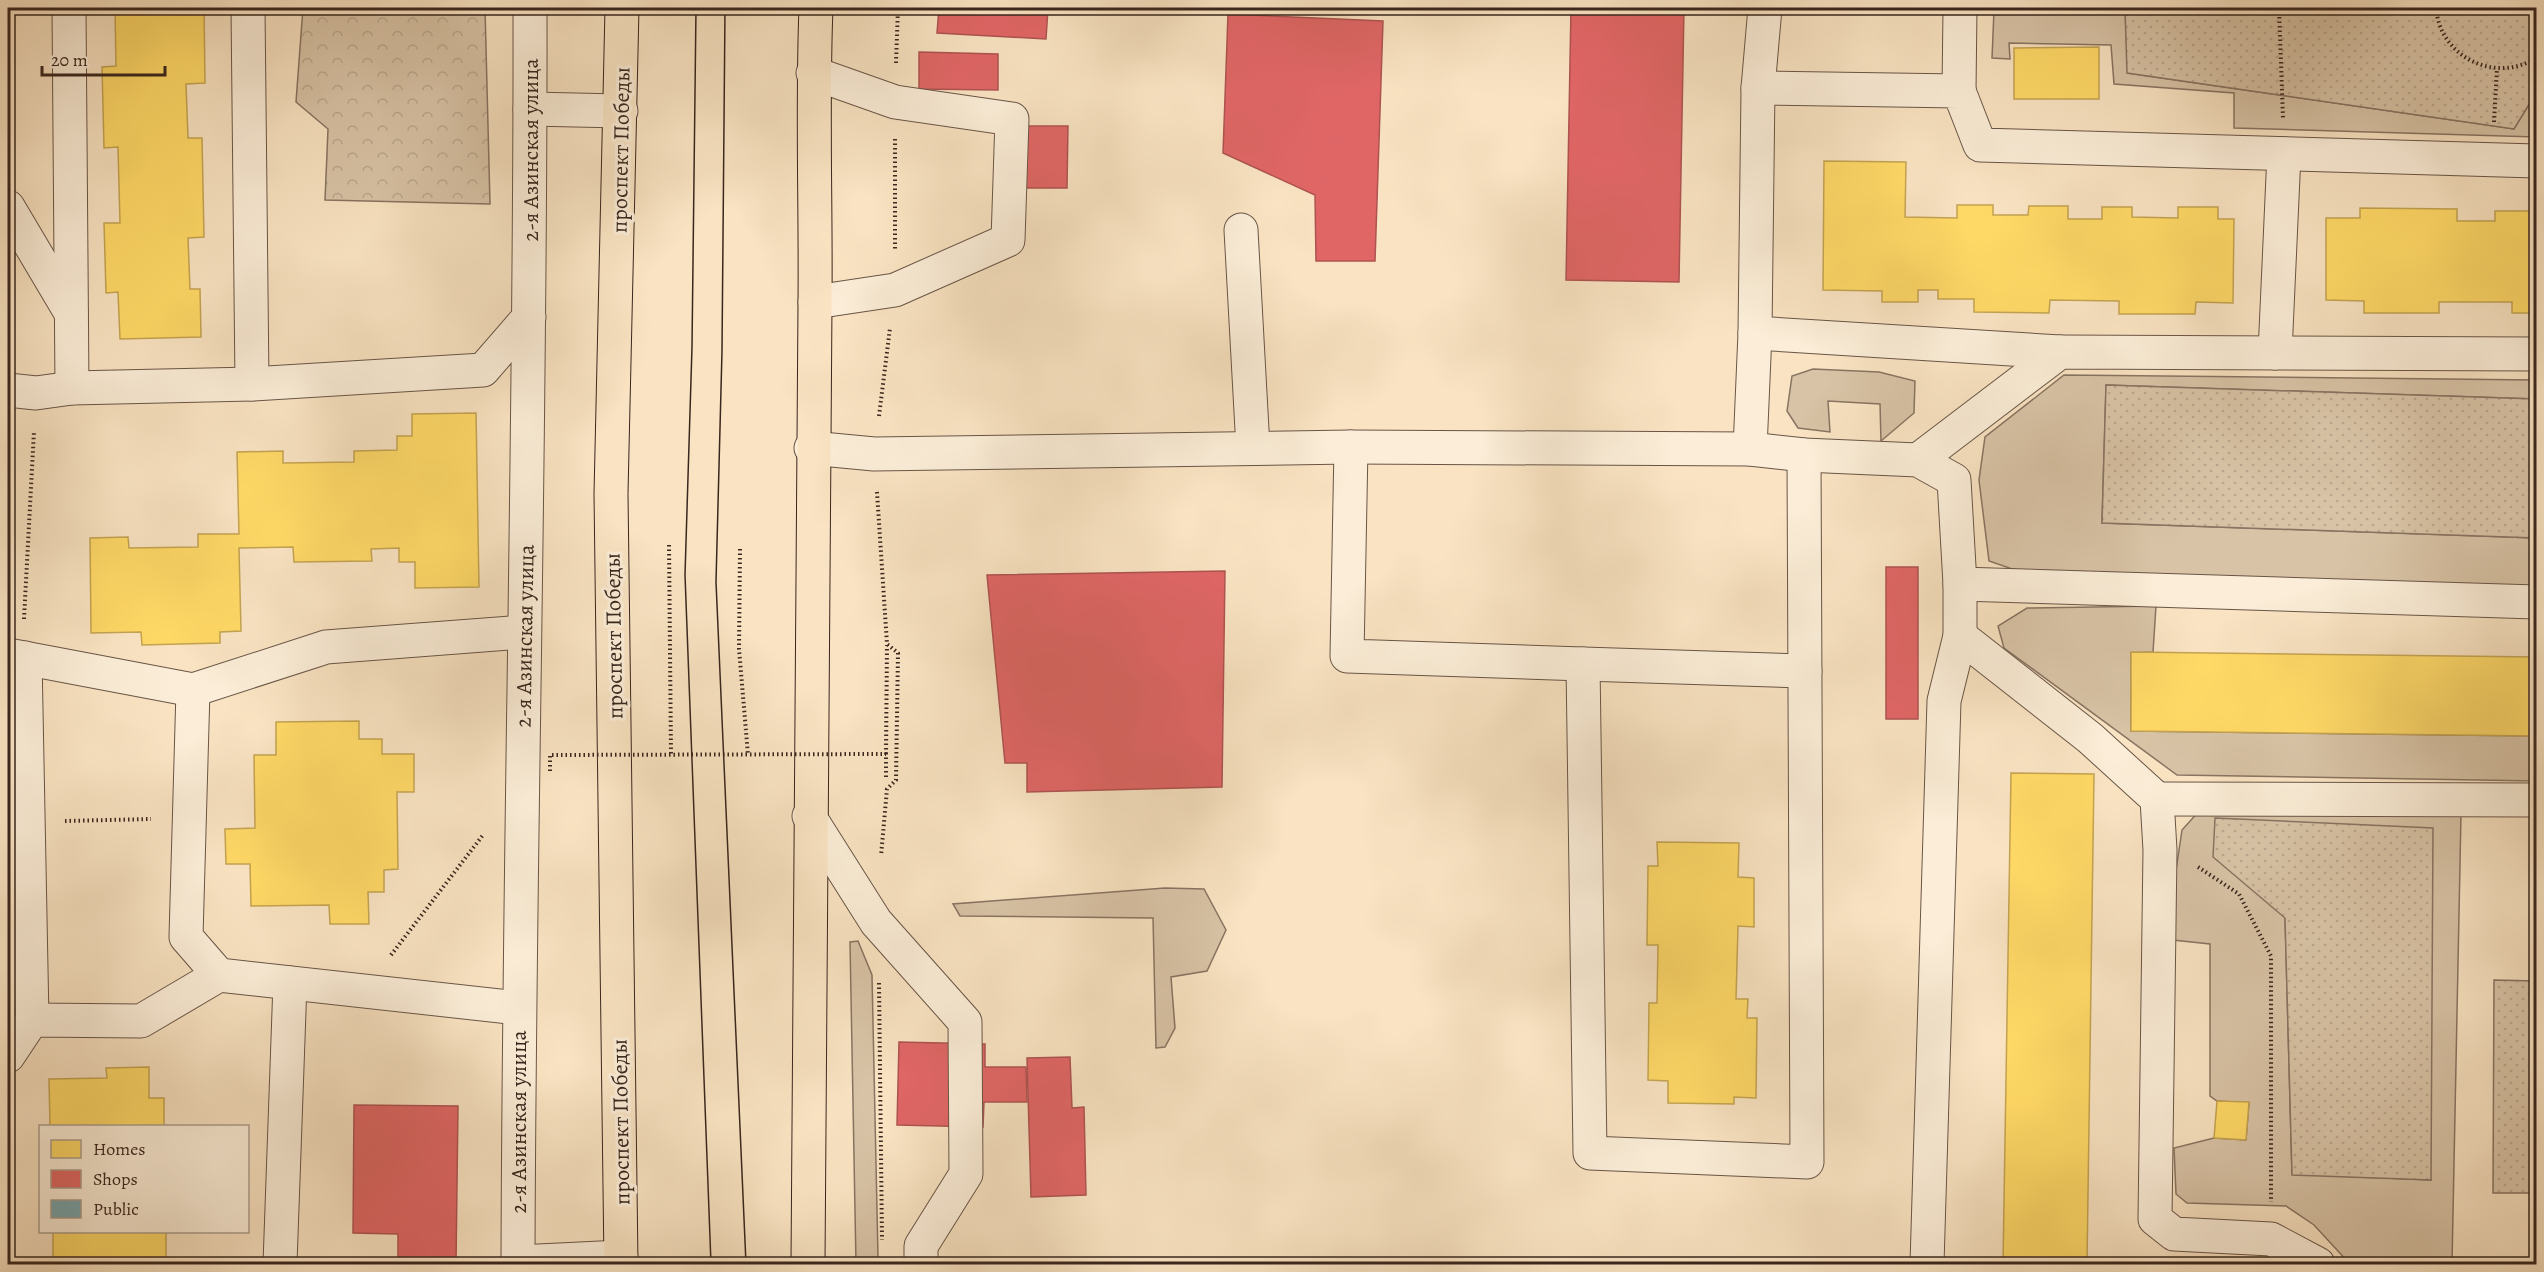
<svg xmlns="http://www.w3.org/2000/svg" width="2544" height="1272" viewBox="0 0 2544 1272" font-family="Alegreya,serif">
  <defs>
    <pattern id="forest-crowns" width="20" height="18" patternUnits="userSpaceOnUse" patternTransform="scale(1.5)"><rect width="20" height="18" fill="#d8c3a6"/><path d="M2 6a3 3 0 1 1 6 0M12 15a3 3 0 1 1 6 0" fill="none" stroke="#baa78e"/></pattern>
    <pattern id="park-dots" width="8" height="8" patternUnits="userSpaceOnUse" patternTransform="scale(1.5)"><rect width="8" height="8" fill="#d8c3a6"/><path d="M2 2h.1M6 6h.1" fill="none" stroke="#baa78e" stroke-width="1.8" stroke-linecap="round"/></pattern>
  </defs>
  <rect width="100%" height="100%" fill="#f9e3c2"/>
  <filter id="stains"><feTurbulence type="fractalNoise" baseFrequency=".00333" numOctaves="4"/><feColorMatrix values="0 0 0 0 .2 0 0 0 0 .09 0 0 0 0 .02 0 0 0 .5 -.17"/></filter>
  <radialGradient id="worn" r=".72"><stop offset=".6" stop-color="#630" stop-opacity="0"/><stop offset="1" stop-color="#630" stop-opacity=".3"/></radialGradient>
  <g fill="#d8c3a6" stroke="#887462" stroke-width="1.5" fill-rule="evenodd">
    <polygon points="1979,8 2125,8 2128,73 2514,129 2536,93 2536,137 2234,128 2234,93 2114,84 2111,45 2009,43 2010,59 1992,58 1994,10"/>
    <polygon points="1813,369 1879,372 1915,381 1914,413 1881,441 1880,404 1828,401 1830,432 1798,428 1787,411 1792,376"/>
    <polygon points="2064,375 2536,380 2536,399 2106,385 2102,523 2536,538 2536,589 2015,570 1989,561 1979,480 1985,437"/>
    <polygon points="2156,606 2153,652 2131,653 2131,731 2536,736 2536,781 2177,775 2004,648 1998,626 2027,608"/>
    <path d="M2200,810L2461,814L2452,1264H2350L2314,1225L2286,1206L2187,1203L2176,1194L2174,1148L2214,1138L2246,1140L2249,1103L2217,1101L2210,1096V944L2173,940L2174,884L2182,830ZM2285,918L2431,1180L2292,1174Z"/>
    <polygon points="1165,888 1204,889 1226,930 1207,971 1171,977 1175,1028 1165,1047 1156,1048 1153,918 960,916 953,904"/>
    <polygon points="858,941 872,975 878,1257 874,1264 856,1264 850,942"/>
  </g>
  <polygon fill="url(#forest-crowns)" stroke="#887462" stroke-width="1.5" points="303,8 485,8 490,204 325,200 328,129 296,102"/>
  <g fill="url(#park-dots)" stroke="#887462" stroke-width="1.5">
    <polygon points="2125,8 2536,8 2536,93 2514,129 2127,73"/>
    <polygon points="2106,385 2536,399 2536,538 2102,523"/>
    <polygon points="2215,818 2433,828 2431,1180 2292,1175 2285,918 2213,857"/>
    <polygon points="2494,980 2536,981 2536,1193 2493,1193"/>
  </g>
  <g fill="#ffd966" stroke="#c4a350" stroke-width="1.5">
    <polygon points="115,8 204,8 205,83 186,84 188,138 202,138 204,237 188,238 190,289 200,289 201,337 120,339 118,292 106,293 104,223 120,223 118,147 104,148 102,67 116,66"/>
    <polygon points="2099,47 2099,99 2014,99 2014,48"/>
    <polygon points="1824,161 1906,162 1905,217 1957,218 1957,205 1993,205 1993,215 2028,215 2029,206 2068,206 2068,219 2102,219 2102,207 2132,207 2132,217 2178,218 2178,207 2218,207 2218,219 2234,219 2233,303 2196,302 2195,314 2119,314 2119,301 2050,300 2049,313 1974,312 1974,299 1938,299 1938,290 1918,290 1918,302 1882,302 1882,291 1823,290"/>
    <polygon points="2360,208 2457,209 2457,221 2495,221 2495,211 2536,211 2536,313 2512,313 2512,302 2439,302 2439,313 2364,313 2364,301 2326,300 2326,218 2360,218"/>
    <polygon points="476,413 479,587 415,588 415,562 399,562 399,548 371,549 372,561 294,562 293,547 239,548 241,631 220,632 220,643 142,645 141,632 91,633 90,538 128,537 129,548 198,547 198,534 239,534 237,452 283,451 283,463 354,462 354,451 397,450 397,436 412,436 412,414"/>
    <polygon points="2131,652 2536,657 2536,736 2131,731"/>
    <polygon points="359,721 359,739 382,739 382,754 414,754 414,792 397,792 398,869 384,870 384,892 368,892 369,924 330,924 329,905 251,906 250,864 226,864 225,829 255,828 254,755 276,755 276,722"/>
    <polygon points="2011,773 2094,774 2087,1264 2003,1264"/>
    <polygon points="1657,842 1739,843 1738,877 1754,878 1754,927 1738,926 1736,999 1748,999 1747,1018 1757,1018 1756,1098 1734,1097 1734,1104 1668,1103 1668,1081 1648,1080 1649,1003 1657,1003 1658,945 1647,945 1648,866 1658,866"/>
    <polygon points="149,1067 149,1098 164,1098 164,1126 50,1126 49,1079 107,1078 106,1068"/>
    <polygon points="2217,1101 2249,1102 2246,1140 2214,1138"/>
    <rect x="53" y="1232" width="113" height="32"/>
  </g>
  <g fill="#e06666" stroke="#ae5350" stroke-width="1.5">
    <polygon points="939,8 1048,8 1046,39 937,33"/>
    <polygon points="1571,8 1684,8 1679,282 1566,280"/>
    <polygon points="1228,14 1383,21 1375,261 1316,261 1315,195 1223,153"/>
    <polygon points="919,52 998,54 998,90 919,89"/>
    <polygon points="1025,126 1068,126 1067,188 1025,188"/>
    <rect x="1886" y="567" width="32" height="152"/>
    <polygon points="1225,571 1222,787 1027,792 1027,763 1005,763 987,575"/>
    <polygon points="899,1042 985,1044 985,1067 1026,1067 1027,1102 984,1102 983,1127 897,1125"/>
    <polygon points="1070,1057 1072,1108 1084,1107 1086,1195 1031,1197 1027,1058"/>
    <polygon points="354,1105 458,1106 456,1264 398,1264 398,1234 353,1233"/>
  </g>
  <polygon fill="#76a5af" stroke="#647f84" stroke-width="1.5" points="985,1262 1037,1264 985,1264"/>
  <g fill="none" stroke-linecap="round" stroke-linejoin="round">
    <defs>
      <g id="minor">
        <polyline points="69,8 72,388"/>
        <polyline points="248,8 252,384 483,370 529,317"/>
        <polyline points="813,73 895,102 1012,119 1008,240 895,290 815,302"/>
        <polyline points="1758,88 1765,8"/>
        <polyline points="1959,91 1960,8"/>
        <polyline points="530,109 621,111"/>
        <polyline points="8,207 71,313"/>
        <polyline points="1241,230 1253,448"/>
        <polyline points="1755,333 2060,352"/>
        <polyline points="2275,353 2284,154"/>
        <polyline points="8,390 36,393 72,388 252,384"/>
        <polyline points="1351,447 1347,656 1583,664 1590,1153 1807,1162 1804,455"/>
        <polyline points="811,448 874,454 1351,447 1750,449 1804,455 1918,460 1954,480 1960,584 1960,636 1944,701 1927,1264"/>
        <polyline points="1750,449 1755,333 1758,88 1959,91 1980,145 2536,161"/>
        <polyline points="1918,460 2060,352 2536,354"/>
        <polyline points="1960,584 2536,602"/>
        <polyline points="1960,636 2090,738 2157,799 2160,850 2155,1219 2174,1234 2271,1239 2318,1264"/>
        <polyline points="8,655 193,690 186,937 219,975 518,1008"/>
        <polyline points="25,658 32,1020"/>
        <polyline points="1583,664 1805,671"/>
        <polyline points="193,690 326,647 523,632"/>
        <polyline points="2157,799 2536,800"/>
        <polyline points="809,816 876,922 965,1022 966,1174 921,1246 921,1264"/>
        <polyline points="8,1056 32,1020 141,1021 219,975"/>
        <polyline points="518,1262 621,1257"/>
        <polyline points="280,1264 290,983"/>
        <path d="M518,1264C519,845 531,427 530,8"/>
      </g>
      <g id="major">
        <polyline points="621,1264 611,494 622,8"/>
        <path d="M808,1264C809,944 810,624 815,304C816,205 812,106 816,8"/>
      </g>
    </defs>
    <use href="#minor" stroke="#695547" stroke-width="35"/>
    <use href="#major" stroke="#39261e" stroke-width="35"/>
    <g stroke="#39261e" stroke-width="4" stroke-dasharray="1.5 3" stroke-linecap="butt">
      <polyline points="2279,8 2283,118"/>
      <path d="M2436,8C2440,57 2495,84 2536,58"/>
      <polyline points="896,63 898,8"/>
      <polyline points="2494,122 2497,69"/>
      <polyline points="895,139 895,249"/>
      <polyline points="879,416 890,328"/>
      <polyline points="877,492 887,644 898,653 896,780 887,789 881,856"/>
      <polyline points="669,545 671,755"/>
      <polyline points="740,549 739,649 748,755"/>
      <polyline points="24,619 34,431"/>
      <polyline points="886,754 887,645"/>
      <polyline points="65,821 151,819"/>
      <polyline points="2198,867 2239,894 2271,956 2271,1202"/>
      <polyline points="391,955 483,835"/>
      <polyline points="879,983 882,1240"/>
    </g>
    <use href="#minor" stroke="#fbedd7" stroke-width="33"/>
    <use href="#major" stroke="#f9e3c2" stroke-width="33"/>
    <g stroke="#39261e" stroke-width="1.5">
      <polyline points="696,8 692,347 685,575 711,1264"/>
      <polyline points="725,8 722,351 716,582 746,1264"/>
    </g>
    <polyline stroke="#39261e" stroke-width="4" stroke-dasharray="1.5 3" stroke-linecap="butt" points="550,771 550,755 886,754 886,779"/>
  </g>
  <g text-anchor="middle" stroke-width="6" stroke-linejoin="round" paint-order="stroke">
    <g font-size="22" fill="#39261e" stroke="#fbedd7">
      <text transform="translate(530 150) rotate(-90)" y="8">2-я Азинская улица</text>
      <text transform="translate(620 150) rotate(-89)" y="8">проспект Победы</text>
      <text transform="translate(524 636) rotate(-89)" y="8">2-я Азинская улица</text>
      <text transform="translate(613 636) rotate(-91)" y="8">проспект Победы</text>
      <text transform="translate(518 1122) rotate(-90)" y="8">2-я Азинская улица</text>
      <text transform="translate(620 1122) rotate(-91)" y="8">проспект Победы</text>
    </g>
  </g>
  <rect width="2544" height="1272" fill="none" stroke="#f9e3c2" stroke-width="30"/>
  <rect x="9" y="9" width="2526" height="1254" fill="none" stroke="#39261e" stroke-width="3"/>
  <rect x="15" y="15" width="2514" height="1242" fill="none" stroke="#39261e" stroke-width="1.5"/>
  <rect x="39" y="1125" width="210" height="108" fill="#fbedd7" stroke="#ad9d8d" stroke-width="1.5"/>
  <rect x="51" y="1140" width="30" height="18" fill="#ffd966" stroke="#ad9d8d" stroke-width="1.5"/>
  <text x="93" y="1155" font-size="18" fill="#39261e">Homes</text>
  <rect x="51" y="1170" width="30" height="18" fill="#e06666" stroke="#ad9d8d" stroke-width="1.5"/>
  <text x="93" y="1185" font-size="18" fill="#39261e">Shops</text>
  <rect x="51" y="1200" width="30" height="18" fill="#76a5af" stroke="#ad9d8d" stroke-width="1.5"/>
  <text x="93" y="1215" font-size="18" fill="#39261e">Public</text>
  <path d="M42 66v9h123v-9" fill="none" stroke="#39261e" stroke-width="3"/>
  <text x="51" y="66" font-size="18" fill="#39261e" stroke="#fbedd7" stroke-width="4.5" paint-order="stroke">20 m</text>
  <rect width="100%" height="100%" filter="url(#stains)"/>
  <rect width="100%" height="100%" fill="url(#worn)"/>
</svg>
